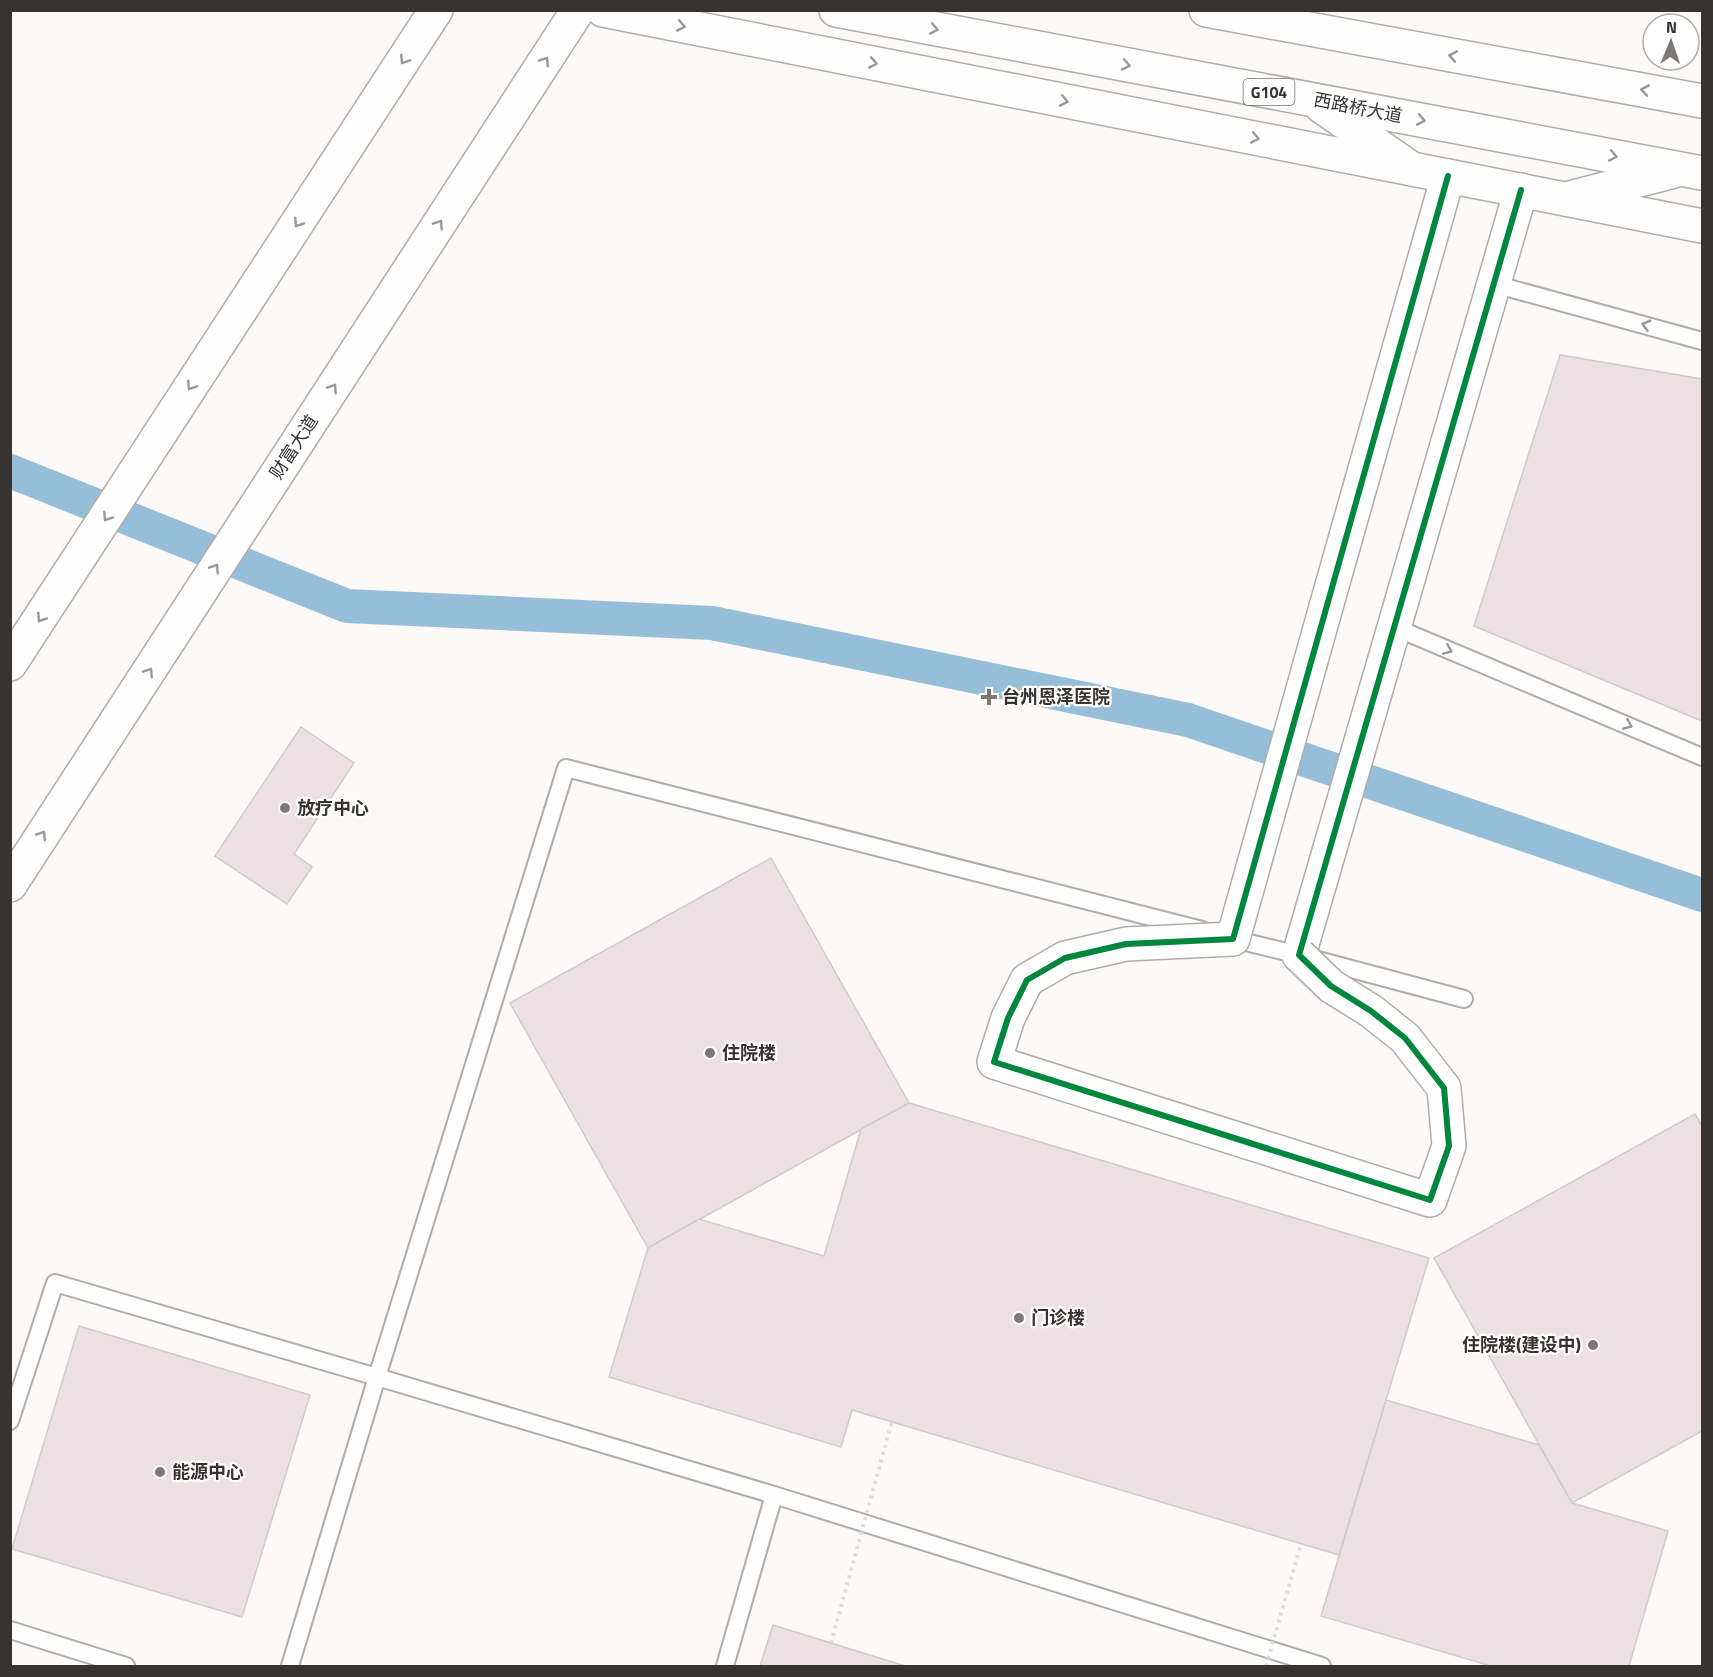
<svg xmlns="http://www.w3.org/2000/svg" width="1713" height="1677" viewBox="0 0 1713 1677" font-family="'Titillium Web','Noto Sans SC',sans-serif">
  <rect width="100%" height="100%" fill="#fcf9f6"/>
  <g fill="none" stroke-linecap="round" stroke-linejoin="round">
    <polyline stroke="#97bed9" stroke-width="34" points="10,471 347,606 712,623 1188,720 1702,895"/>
  </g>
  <g fill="#ede0e5" stroke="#cecbcb" stroke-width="1.5">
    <polygon points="1560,355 1702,379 1702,721 1474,626"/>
    <polygon points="301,727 354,763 294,854 312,867 287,904 215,856"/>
    <polygon points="771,858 909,1103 648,1248 510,1003"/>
    <polygon points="909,1103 1429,1258 1339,1555 852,1410 841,1447 609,1377 648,1248 699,1219 824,1256 861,1129"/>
    <polygon points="1695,1114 1702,1126 1702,1431 1572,1503 1434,1258"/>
    <polygon points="79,1326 310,1395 242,1617 12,1549"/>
    <polygon points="1386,1400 1539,1445 1572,1503 1668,1531 1629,1666 1491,1666 1321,1616"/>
    <polygon points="773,1625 831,1643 905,1666 760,1666"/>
  </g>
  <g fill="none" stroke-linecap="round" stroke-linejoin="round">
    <defs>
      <g id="lane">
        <polyline points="1494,284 1702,341"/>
        <polyline points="1394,627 1702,757"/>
        <polyline points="1229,938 1299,955 1464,999"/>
        <polyline points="10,1421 55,1283 377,1377 774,1495 1322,1666"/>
        <polyline points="10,1630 126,1666"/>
        <polyline points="290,1666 377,1377 566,768 1202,930"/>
        <polyline points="725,1666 774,1495"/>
      </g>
      <g id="street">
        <polyline points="1326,607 1448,176"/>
        <polyline points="1299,955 1521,190"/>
      </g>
      <polyline id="secondary" points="603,10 1702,226"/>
      <g id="primary">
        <polyline points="836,10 1702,173"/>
        <polyline points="1206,10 1702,101"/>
        <polyline points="1321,106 1412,169"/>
        <polyline points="1566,199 1674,171"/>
        <polyline points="10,664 436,10"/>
        <polyline points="10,885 578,10"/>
      </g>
    </defs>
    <use href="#lane" stroke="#afacaa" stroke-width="20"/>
    <use href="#street" stroke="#afacaa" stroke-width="36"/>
    <use href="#secondary" stroke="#afacaa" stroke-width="36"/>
    <use href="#primary" stroke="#afacaa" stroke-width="36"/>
    <use href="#lane" stroke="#fffefe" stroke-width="16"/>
    <use href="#street" stroke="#fffefe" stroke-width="33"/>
    <use href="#secondary" stroke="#fffefe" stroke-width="33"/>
    <use href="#primary" stroke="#fffefe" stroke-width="33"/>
    <defs>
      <polyline id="street-bridge" points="1299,955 1331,986 1371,1011 1405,1038 1444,1088 1449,1146 1430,1200 994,1062 1008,1018 1027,980 1065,958 1126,944 1233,939 1326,607"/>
    </defs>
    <use href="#street-bridge" stroke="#afacaa" stroke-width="36" stroke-linecap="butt"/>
    <g stroke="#dddbdb" stroke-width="4" stroke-dasharray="3 4.5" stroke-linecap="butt">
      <polyline points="831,1643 892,1421"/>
      <polyline points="1266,1666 1301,1544"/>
    </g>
    <use href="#street-bridge" stroke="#fffefe" stroke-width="33"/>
    <defs>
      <polyline id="cycleway" points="1448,176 1233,939 1126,944 1065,958 1027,980 1008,1018 994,1062 1430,1200 1449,1146 1444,1088 1405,1038 1371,1011 1331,986 1299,955 1521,190"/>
    </defs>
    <use href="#cycleway" stroke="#fff" stroke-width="10"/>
    <use href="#cycleway" stroke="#00873e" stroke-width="6"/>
  </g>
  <defs><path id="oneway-chevron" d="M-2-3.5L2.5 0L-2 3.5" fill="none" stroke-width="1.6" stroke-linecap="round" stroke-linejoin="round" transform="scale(1.5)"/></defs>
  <g stroke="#9a9897">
    <use href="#oneway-chevron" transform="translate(681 26) rotate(11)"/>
    <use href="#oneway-chevron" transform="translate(934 29) rotate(11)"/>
    <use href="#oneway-chevron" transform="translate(1453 56) rotate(-170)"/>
    <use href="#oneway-chevron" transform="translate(404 60) rotate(123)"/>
    <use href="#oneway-chevron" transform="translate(545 61) rotate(-57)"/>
    <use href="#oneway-chevron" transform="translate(873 63) rotate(11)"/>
    <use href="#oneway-chevron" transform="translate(1126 65) rotate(11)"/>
    <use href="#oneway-chevron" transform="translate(1645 90) rotate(-170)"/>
    <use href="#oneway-chevron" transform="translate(1064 101) rotate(11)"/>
    <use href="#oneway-chevron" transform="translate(1421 120) rotate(11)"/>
    <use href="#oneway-chevron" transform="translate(1255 138) rotate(11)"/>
    <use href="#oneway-chevron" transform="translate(1613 156) rotate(11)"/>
    <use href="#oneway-chevron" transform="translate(298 223) rotate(123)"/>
    <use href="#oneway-chevron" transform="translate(439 224) rotate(-57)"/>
    <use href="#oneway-chevron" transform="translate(1646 325) rotate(-165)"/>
    <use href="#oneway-chevron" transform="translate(191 386) rotate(123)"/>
    <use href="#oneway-chevron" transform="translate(333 388) rotate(-57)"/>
    <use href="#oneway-chevron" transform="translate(107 517) rotate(123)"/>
    <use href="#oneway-chevron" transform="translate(215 568) rotate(-57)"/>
    <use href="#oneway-chevron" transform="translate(41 618) rotate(123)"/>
    <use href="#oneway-chevron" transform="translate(1448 650) rotate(23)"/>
    <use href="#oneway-chevron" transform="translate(149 672) rotate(-57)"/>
    <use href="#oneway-chevron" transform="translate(1628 725) rotate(23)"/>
    <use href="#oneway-chevron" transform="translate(42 835) rotate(-57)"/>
  </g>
  <g fill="#7b7875" stroke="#fff" stroke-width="2">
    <path d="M986 688h6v6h6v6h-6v6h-6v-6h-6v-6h6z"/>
    <circle cx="285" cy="808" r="6"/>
    <circle cx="710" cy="1053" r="6"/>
    <circle cx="1019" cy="1318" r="6"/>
    <circle cx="1593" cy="1345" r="6"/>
    <circle cx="160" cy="1472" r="6"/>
  </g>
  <g text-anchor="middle" stroke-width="4.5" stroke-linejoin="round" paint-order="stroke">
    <rect fill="#fff" stroke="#72706e" stroke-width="1.5" x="1243.5" y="79" width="51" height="26" rx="4.5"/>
    <g font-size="16" font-weight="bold" fill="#363330">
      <text x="1269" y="98">G104</text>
    </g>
    <g font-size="18" fill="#363330" stroke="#fff">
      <text transform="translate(1358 108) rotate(11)" y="6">西路桥大道</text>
      <text transform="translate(294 447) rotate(-57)" y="6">财富大道</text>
    </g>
    <g font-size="18" font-weight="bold" fill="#363330" stroke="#fff" text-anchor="start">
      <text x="1002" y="703">台州恩泽医院</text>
      <text x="297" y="814">放疗中心</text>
      <text x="722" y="1059">住院楼</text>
      <text x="1031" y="1324">门诊楼</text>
      <text x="1581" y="1351" text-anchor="end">住院楼(建设中)</text>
      <text x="172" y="1478">能源中心</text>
    </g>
  </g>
  <rect width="1713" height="1677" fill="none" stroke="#363330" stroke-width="24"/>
  <g transform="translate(1671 42) rotate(2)"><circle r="28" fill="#ffffff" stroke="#afadac" stroke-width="1.5"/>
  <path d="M0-4.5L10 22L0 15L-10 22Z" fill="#7b7875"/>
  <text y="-9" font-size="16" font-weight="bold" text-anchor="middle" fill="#363330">N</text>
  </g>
</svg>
